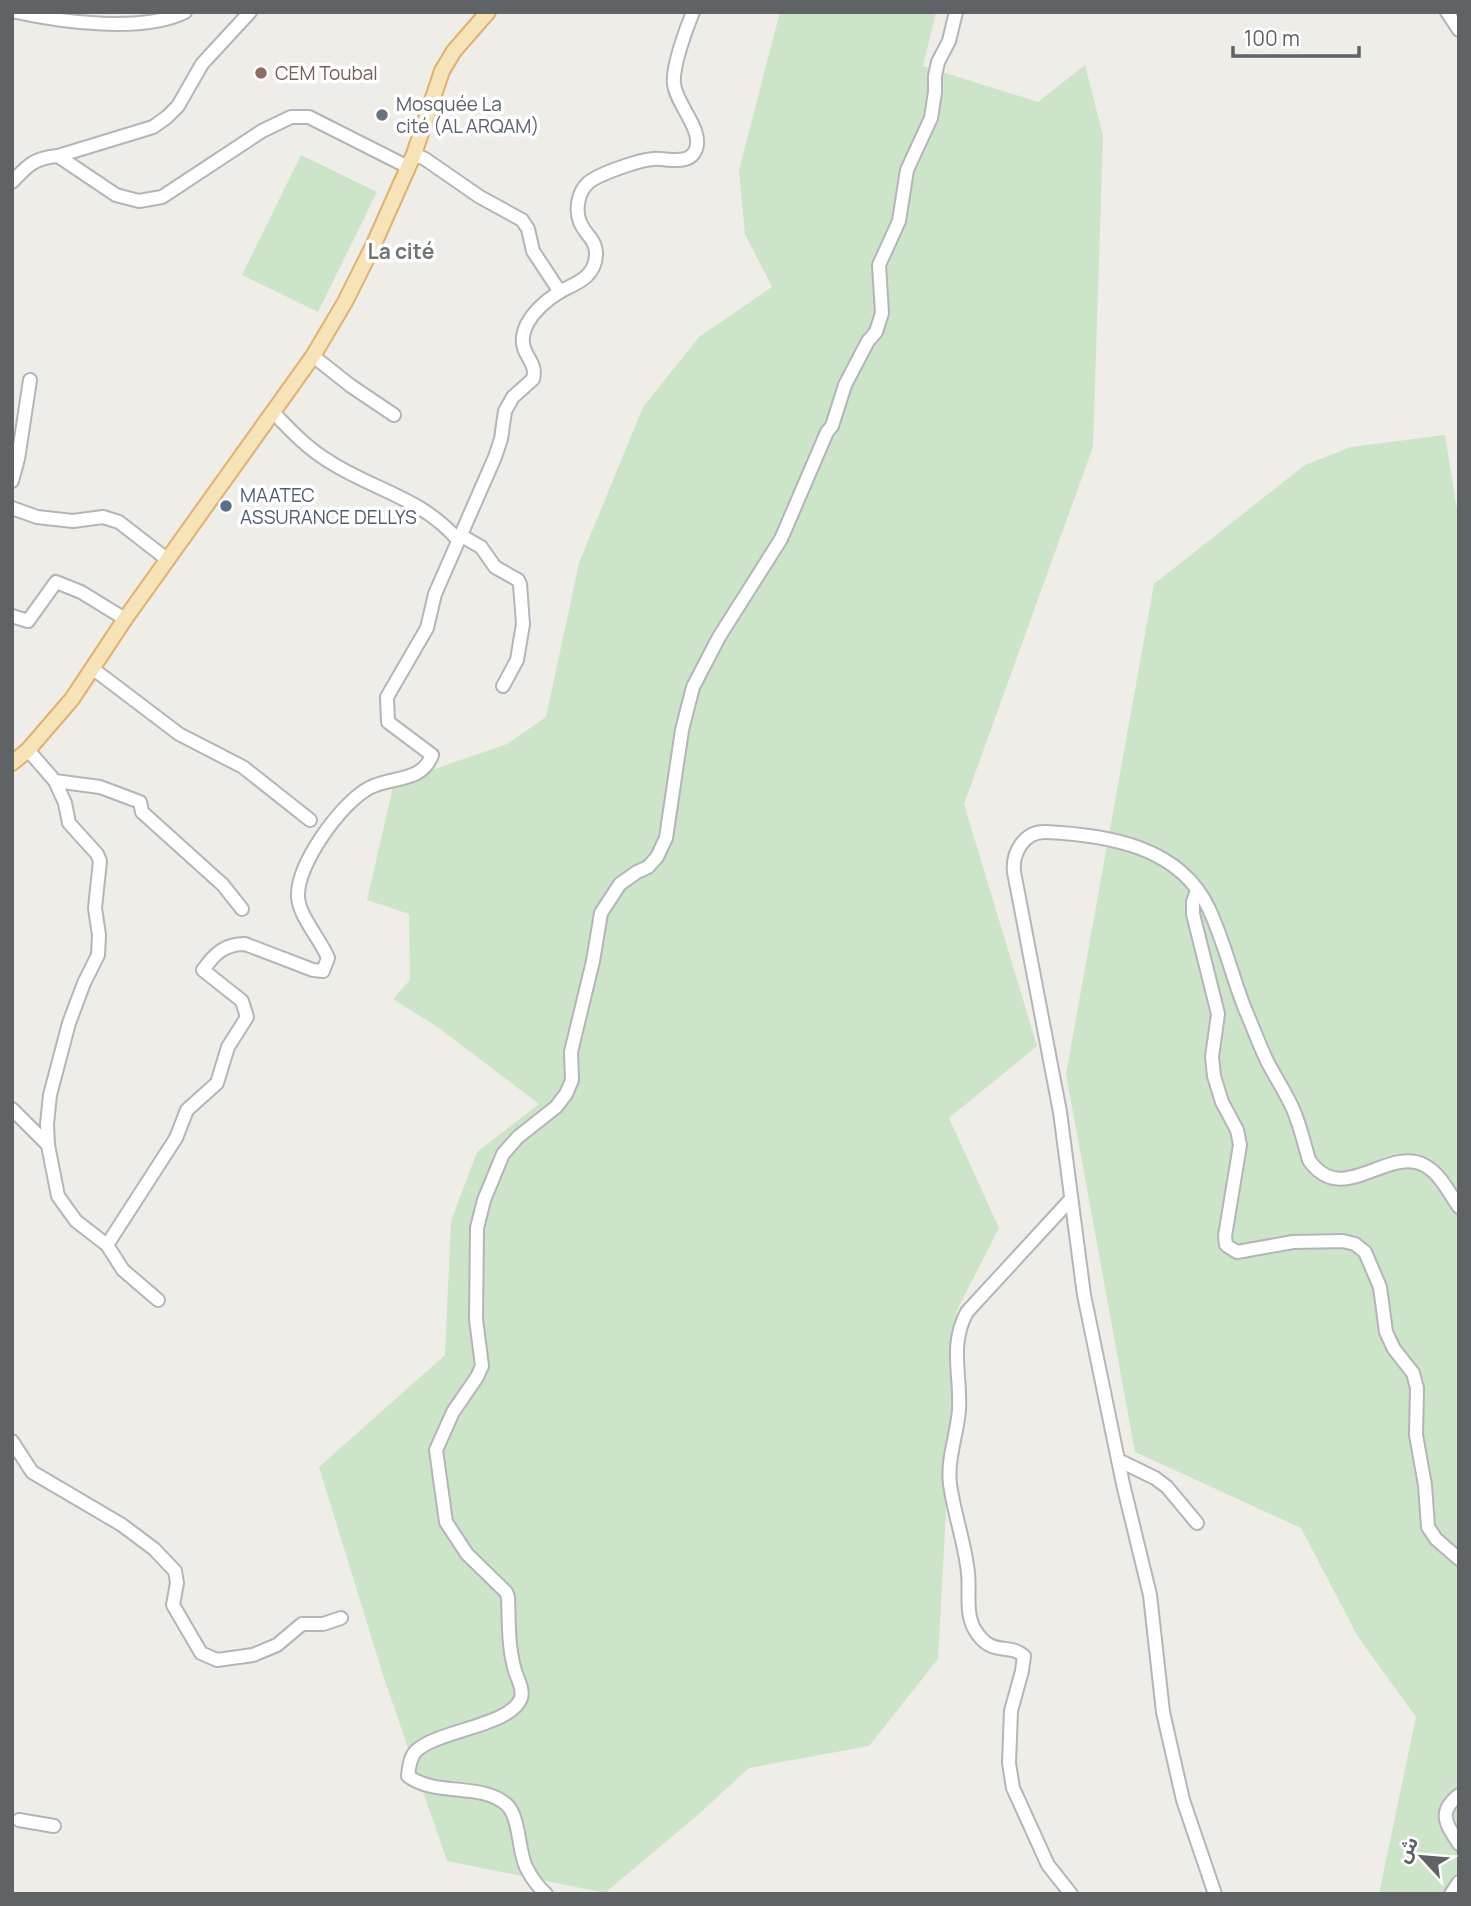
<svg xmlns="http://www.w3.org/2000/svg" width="1471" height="1906" viewBox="0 0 1471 1906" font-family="Manrope,'Noto Sans Arabic',sans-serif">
  <rect width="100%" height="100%" fill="#efede8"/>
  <g fill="#cce4c8">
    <polygon points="780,12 936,12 923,66 1038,102 1085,65 1103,136 1093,447 964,804 1037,1046 949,1118 999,1228 957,1310 938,1659 869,1746 749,1768 700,1813 605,1893 447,1861 383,1675 319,1467 445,1355 451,1221 477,1152 539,1104 439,1028 393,999 410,980 409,914 367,900 394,783 507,744 546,717 579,563 643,407 699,337 772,287 745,234 739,170"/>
    <polygon points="301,155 377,192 318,312 242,275"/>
    <polygon points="1445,435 1459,522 1459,1894 1379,1894 1416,1717 1358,1637 1301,1528 1135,1452 1066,1074 1154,584 1305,465 1351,447"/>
  </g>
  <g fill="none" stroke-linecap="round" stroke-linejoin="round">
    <defs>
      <g id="minor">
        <path d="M16,12C62,22 142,33 185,12"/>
        <polyline points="1447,12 1459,30"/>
        <polyline points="414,154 425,159 480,197 522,220 528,229 533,251 560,292"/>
        <polyline points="58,156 116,195 139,201 162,197 262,131 291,117 309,117 408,167"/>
        <path d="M12,182C28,165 34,158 58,156L153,127L167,117L178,106L202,64L250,12"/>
        <polyline points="313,356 351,386 394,415"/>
        <path d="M273,412C290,430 308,449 330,462C374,490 422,498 458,540"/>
        <polyline points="12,481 18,459 30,380"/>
        <polyline points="12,508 37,517 73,521 103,517 119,522 168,560"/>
        <polyline points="460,535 481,547 495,567 518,580 520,584 523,624 517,660 503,686"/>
        <polyline points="12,616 28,621 56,582 81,592 125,619"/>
        <polyline points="92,668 179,734 243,767 310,820"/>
        <polyline points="28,750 55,781 100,787 140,802 142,812 223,885 242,909"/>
        <polyline points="1197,890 1193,902 1193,914 1218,1014 1212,1057 1214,1076 1222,1102 1237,1130 1240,1145 1225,1236 1226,1245 1237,1252 1293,1242 1343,1241 1355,1244 1365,1252 1380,1287 1386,1332 1394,1349 1413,1373 1417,1388 1416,1435 1425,1485 1428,1527 1436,1539 1459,1559"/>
        <polyline points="12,1109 48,1145 58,1196 76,1221 107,1245 123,1270 158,1300"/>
        <polyline points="48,1145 47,1124 50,1095 69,1023 84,983 98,955 99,935 95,908 100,861 97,854 69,823 65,803 55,781"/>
        <path d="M1071,1199L967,1312C949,1345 961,1374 959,1410C957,1435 947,1459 950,1484C954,1514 965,1543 968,1573C970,1591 965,1614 975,1630C992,1658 1008,1642 1024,1656L1022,1671L1011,1711L1009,1763L1013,1788L1048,1865L1071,1894"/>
        <path d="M107,1245L176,1138L187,1110L217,1083L228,1047L247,1017L242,1001L203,970C215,953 225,944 245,944L313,970L323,971L328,958C321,940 298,915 298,896C297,864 341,803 369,788C391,776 422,783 432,755L388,722L387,697L427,628L435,594L495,457L501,439L505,411L513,397L533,379C539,358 513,354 527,324C534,311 548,299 561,291C577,283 595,277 596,255C597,240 585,235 580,222C575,210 578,192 588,183C598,174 639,160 653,159C663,158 675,162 685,159C690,158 694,154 696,149C703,129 676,104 674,84C672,67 686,29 693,12"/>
        <polyline points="12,1441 32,1472 122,1525 154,1549 175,1571 177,1583 173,1605 201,1653 217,1660 253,1655 277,1645 302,1624 323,1624 341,1618"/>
        <polyline points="1118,1460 1155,1478 1167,1487 1197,1523"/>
        <path d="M1459,1795C1437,1812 1446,1824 1459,1844"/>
        <polyline points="19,1820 54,1826"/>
        <path d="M546,1894C538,1887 531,1877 526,1867C518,1850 520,1818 507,1805C482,1782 436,1797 408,1776C409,1767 410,1757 416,1751C438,1730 511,1726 521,1698C524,1688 516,1677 514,1667C508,1644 509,1621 508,1597L506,1592L467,1554L446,1522L436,1450L453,1412L477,1377L482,1366L476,1319L477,1228L484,1200L503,1154L518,1137L556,1107L566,1094L572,1080L571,1052L593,961L601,913L620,884L637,872L648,867L657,857L666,838L682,730L693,687L719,637L781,539L827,432L832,426L845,385L868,341L876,332L882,313L879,265L899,221L907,170L931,118L935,92V76L938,62L949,41L956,12"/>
        <path d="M1215,1894L1183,1800L1163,1712L1150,1595L1123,1484L1084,1295L1060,1112L1014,872C1012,853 1024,831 1046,832C1107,835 1180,846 1209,909C1224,941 1232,976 1245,1009C1253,1027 1259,1045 1268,1063C1276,1078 1286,1093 1293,1109C1300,1125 1304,1143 1309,1160C1342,1208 1387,1146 1424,1165C1440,1173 1449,1193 1459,1207"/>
        <polyline points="1451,1894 1459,1882"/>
      </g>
      <polyline id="major" points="12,763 28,750 72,699 125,619 313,356 345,302 373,246 414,154 442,71 454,51 488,12"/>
    </defs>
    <use href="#minor" stroke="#b3b5b8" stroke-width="16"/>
    <use href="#major" stroke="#e1b16f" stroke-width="18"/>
    <use href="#minor" stroke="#fff" stroke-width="12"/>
    <use href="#major" stroke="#f6e3b7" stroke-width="14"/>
  </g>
  <circle fill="#8d6e63" stroke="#fff" stroke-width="2.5" cx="261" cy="73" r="7"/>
  <circle fill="#6b7280" stroke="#fff" stroke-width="2.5" cx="382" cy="115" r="7"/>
  <circle fill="#5c6f8a" stroke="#fff" stroke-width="2.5" cx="226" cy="506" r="7"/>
  <g text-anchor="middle" stroke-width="7" stroke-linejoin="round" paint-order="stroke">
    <g font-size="19" fill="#785e54" stroke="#fff" text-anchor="start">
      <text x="275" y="80">CEM Toubal</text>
    </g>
    <g font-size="19" fill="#5b616d" stroke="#fff" text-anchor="start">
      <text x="396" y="111">Mosquée La<tspan x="396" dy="22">cité (AL ARQAM)</tspan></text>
    </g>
    <g font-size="19" fill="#4e5e75" stroke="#fff" text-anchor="start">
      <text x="240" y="502">MAATEC<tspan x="240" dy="22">ASSURANCE DELLYS</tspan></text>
    </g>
    <g font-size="21" font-weight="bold" fill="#707578" stroke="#fff">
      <text x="401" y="259">La cité</text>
    </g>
  </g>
  <rect width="1471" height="1906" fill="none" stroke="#5f6366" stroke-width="28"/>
  <g transform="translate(1422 1857) rotate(296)" stroke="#ffffff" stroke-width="5" paint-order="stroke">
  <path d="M0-5L12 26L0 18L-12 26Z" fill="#5f6366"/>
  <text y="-10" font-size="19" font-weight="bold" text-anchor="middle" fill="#5f6366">ش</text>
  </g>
  <path d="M1233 46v10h126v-10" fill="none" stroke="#5f6366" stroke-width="3.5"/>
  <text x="1244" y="46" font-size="21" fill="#5f6366" stroke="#ffffff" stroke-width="5" paint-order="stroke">100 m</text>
</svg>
